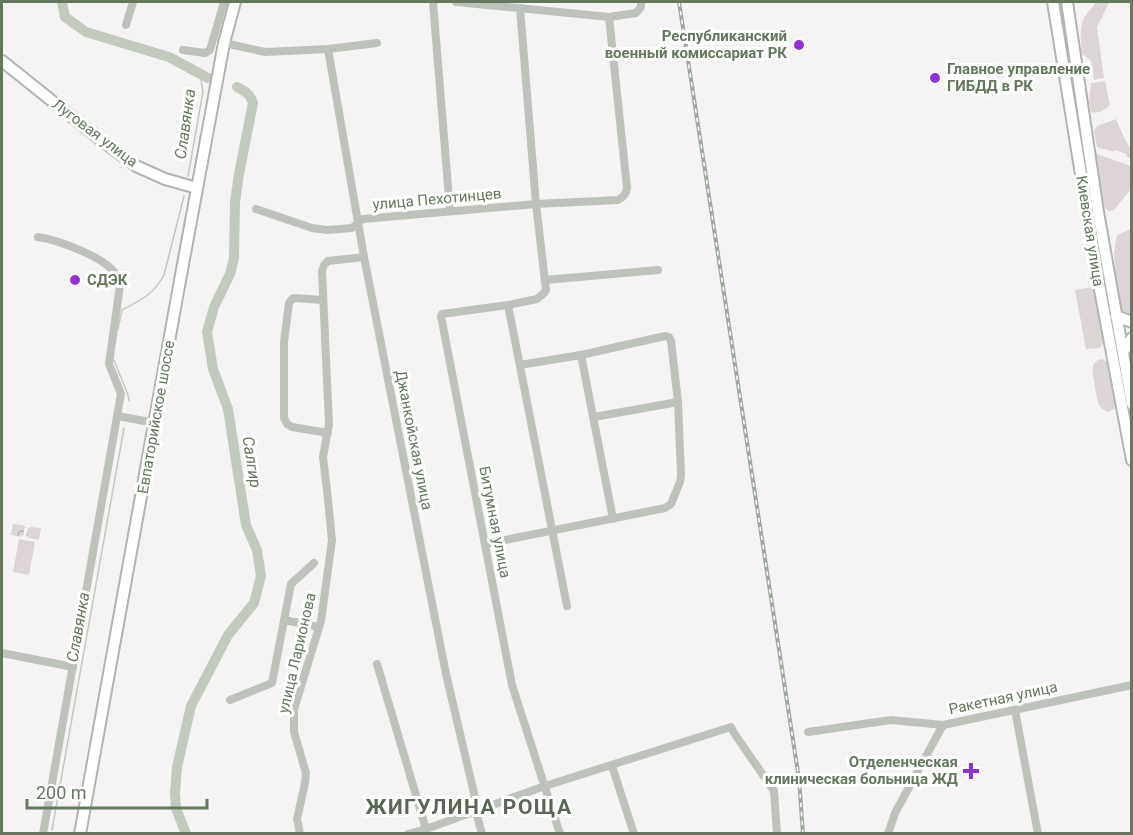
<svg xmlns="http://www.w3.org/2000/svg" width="1133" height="835" viewBox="0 0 1133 835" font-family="Roboto,sans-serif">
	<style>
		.green { fill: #ddd5d5 }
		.forest { fill: url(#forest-crowns) }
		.water { fill: #c1cabc }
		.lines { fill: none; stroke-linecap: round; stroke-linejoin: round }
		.stream { stroke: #c1cabc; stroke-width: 1.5 }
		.river { stroke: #c1cabc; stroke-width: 10 }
		.major-casing { stroke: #afb6ad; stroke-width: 14 }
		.minor { stroke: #bdc3bb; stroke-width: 8 }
		.major { stroke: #fff; stroke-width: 10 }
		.rail-casing { stroke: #9ea89b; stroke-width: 4 }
		.rail { stroke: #fff; stroke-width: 1.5; stroke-dasharray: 4.5; stroke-linecap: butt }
		.poi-dot { fill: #9131d9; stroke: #fff; stroke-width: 2 }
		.labels { text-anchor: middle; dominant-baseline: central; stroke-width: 6; stroke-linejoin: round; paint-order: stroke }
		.poi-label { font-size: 15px; font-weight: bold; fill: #64785e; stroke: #fff; text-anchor: end }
		.street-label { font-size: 15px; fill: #64785e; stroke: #fff }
		.water-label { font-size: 16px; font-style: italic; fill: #68785e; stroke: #fff }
		.district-label { font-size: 21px; font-weight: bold; letter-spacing: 1.5px; fill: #596854; stroke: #fff }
	</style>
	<defs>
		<pattern id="forest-crowns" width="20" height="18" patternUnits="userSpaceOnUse" patternTransform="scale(1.5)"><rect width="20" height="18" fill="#ddd5d5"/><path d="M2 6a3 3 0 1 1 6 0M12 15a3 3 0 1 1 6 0" fill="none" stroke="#b7b2b0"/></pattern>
	</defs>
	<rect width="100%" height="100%" fill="#f6f3f5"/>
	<!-- green -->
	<g class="green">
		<path d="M1097,2L1109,3L1097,27L1104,78L1094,80L1091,61L1082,54C1080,26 1078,22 1097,2Z"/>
		<path d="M1105,81L1110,105C1104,110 1099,114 1091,112L1089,101L1091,83Z"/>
		<polygon points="1116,119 1123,135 1130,148 1131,149 1131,158 1126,156 1127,154 1115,150 1114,152 1097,147 1094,131 1097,126"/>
		<polygon points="1094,153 1131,166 1131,189 1114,210 1109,211 1102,206"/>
		<polygon points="1131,229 1132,317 1119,314 1114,253 1117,235"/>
		<polygon points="1091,287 1095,289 1104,337 1103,344 1100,348 1086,349 1075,290"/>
		<path d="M1102,359L1108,363L1116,401L1114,409L1108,412L1101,408L1098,403C1097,395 1090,370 1094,364C1096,360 1098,360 1102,359Z"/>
		<polygon points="19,539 35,542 29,575 13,572"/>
	</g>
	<!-- forest -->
	<g class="forest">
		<polygon points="13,524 23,525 26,527 24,529 24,535 21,537 11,535"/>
		<polygon points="31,527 41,528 39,540 29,538 26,536 28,528"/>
	</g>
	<!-- water -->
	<polygon class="water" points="175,816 184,819 191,833 182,833"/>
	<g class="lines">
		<!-- stream -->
		<g class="stream">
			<polyline points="188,176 203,92 200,74"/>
			<path d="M118,329L122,310C141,300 153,295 164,275L184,196"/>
			<polyline points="114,360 128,395 129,401"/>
			<polyline points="52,830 124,428"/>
		</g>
		<!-- river -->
		<g class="river">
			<polyline points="62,2 65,17 86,32 169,57 208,78"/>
			<path d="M186,834L176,808L175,793L177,767L191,706L228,635L254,603L261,576L257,550L246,525L228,409L213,369L207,332L214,307L230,274L234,258L235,202L239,174L253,103C250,94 245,91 237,87"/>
		</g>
		<!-- major casing -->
		<g class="major-casing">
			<g id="major">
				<polyline points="1053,2 1098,279 1132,460"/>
				<polyline points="1067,2 1098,212 1132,404"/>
				<polyline points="2,61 101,140 136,166 165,179 197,188"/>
				<polyline points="1116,316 1132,322"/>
				<polyline points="1123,352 1132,338"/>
				<polyline points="80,834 181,275 224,43 235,2"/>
			</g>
		</g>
		<!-- minor -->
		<g class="minor">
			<polyline points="433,2 450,211"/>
			<polyline points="456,2 609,17 636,13 641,7 641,2"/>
			<polyline points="520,8 536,204 546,290 544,293 537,299 508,305 442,314 441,316 512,685 560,834"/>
			<polyline points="126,25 133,2"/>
			<polyline points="224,43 265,52 328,49 377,43"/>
			<polyline points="328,49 364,257 446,674 474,793 476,812 482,834"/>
			<polyline points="183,50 205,53 210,50 224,2"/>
			<path d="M256,209L312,228L327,230L352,228L363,219L536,204L618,200C624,197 626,194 627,188L609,17"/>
			<path d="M38,237C58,240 108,258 117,276C119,280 119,281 120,285L109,364L121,394L43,834"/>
			<polyline points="545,280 658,270"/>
			<polyline points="323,300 293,298 289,303 284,342 284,418 287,424 292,427 328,433"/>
			<polyline points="508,305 567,606"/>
			<polyline points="581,355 613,519"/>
			<polyline points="118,416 155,423"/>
			<polyline points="594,417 678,402"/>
			<polyline points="485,544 665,508 671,504 680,482 681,475 678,402 671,341 669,337 665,336 581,355 520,365"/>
			<polyline points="284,620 319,627"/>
			<polyline points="2,653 73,667"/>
			<polyline points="377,664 426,829"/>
			<polyline points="230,700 272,683 291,584 314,563"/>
			<polyline points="1015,710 1038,834"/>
			<polyline points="808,732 891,720 943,725 1132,685"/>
			<polyline points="612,766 634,834"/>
			<polyline points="300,834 297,819 305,783 306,773 294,732 294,709 321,621 332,540 327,490 323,457 329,424 322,271 324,265 328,261 364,257"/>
			<polyline points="408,834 426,829 545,786 731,727 734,733 774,791 777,834"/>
			<polyline points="888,834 895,813 943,725"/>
		</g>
		<!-- major -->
		<use href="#major" class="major"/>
		<!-- rail casing -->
		<g class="rail-casing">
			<polyline id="rail" points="679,2 799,779 803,834"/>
		</g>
		<!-- rail -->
		<use href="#rail" class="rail"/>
	</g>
	<!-- markers -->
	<g class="poi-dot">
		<circle cx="799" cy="45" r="6"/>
		<circle cx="935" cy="78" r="6"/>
		<circle cx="75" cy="280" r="6"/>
		<path d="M968 762h6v6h6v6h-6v6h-6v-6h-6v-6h6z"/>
	</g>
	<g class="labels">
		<!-- poi labels -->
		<g class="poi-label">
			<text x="787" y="36">Республиканский<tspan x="787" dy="17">военный комиссариат РК</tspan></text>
			<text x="947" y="69" text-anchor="start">Главное управление<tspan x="947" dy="17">ГИБДД в РК</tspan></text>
			<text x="87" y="280" text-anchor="start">СДЭК</text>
			<text x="958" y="762">Отделенческая<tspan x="958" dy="17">клиническая больница ЖД</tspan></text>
		</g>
		<!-- street labels -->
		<g class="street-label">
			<text transform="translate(95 133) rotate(37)">Луговая улица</text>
			<text transform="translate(437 199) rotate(-5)">улица Пехотинцев</text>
			<text transform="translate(1090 231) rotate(81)">Киевская улица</text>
			<text transform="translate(156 417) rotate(-80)">Евпаторийское шоссе</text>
			<text transform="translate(414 440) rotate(79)">Джанкойская улица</text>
			<text transform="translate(495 522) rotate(79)">Битумная улица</text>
			<text transform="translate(297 653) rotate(-77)">улица Ларионова</text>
			<text transform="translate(1003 698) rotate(-12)">Ракетная улица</text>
		</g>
		<!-- water labels -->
		<g class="water-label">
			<text transform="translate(185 124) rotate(-82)">Славянка</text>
			<text transform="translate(252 462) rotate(81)">Салгир</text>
			<text transform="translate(78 627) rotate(-80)">Славянка</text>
		</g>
		<!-- district labels -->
		<g class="district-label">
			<text x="469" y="807">ЖИГУЛИНА РОЩА</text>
		</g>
	</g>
	<!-- border -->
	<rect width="1133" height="835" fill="none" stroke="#64785e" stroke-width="6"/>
	<!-- scale -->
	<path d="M27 799v9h180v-9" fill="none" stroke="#64785e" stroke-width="3"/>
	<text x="36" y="799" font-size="18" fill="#64785e" stroke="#ffffff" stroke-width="4.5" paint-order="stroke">200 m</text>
</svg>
